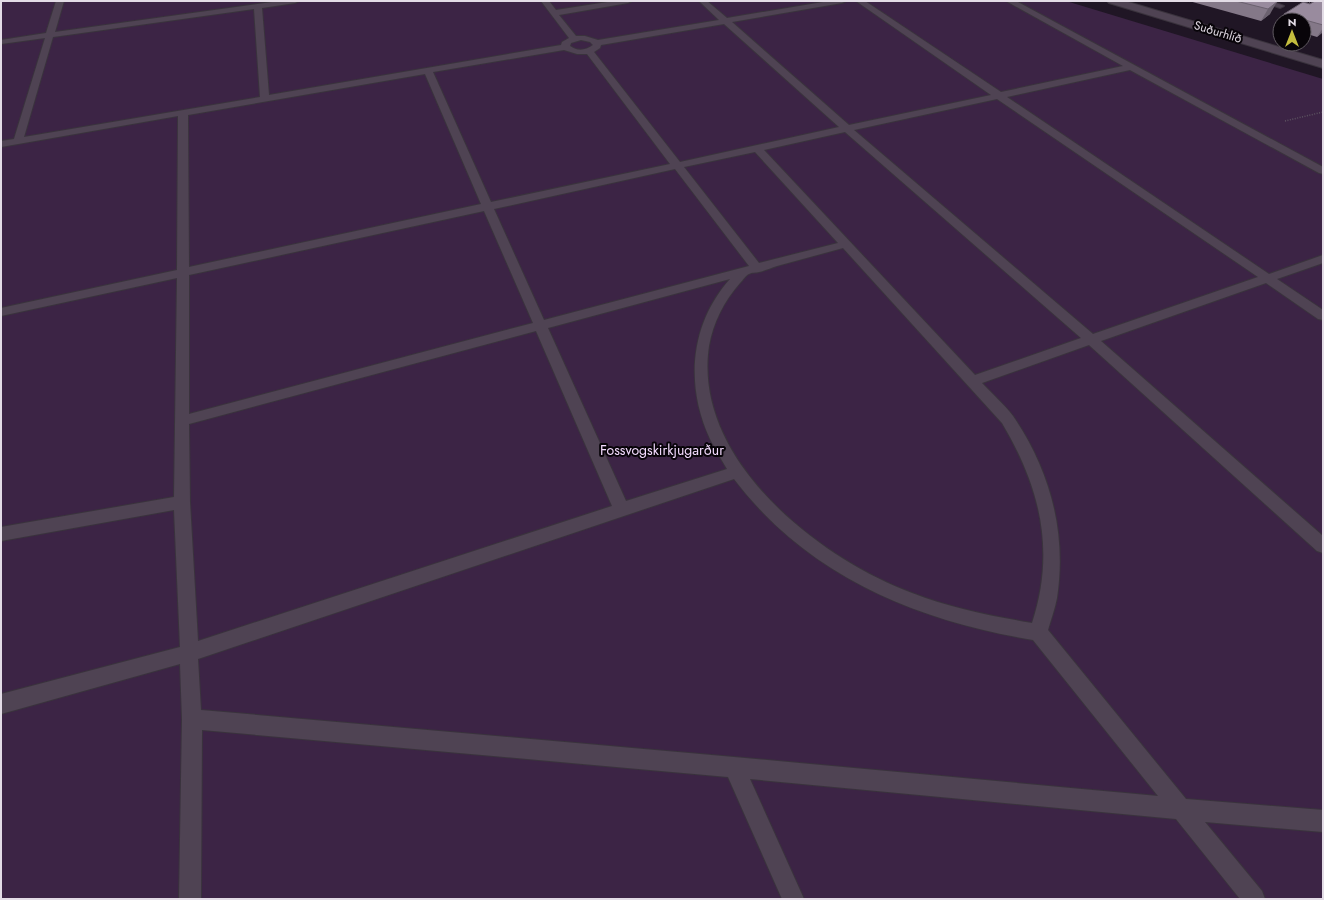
<svg xmlns="http://www.w3.org/2000/svg" width="1324" height="900" viewBox="0 0 1324 900" font-family="Jost,sans-serif">
	<style>
		.green { fill: #3c2445 }
		.lines { fill: none; stroke-linecap: round; stroke-linejoin: round }
		.lane-casing { stroke: #3a333d; stroke-width: 2 }
		.street-casing { stroke: #3a333d; stroke-width: 2 }
		.path { stroke: #5d5461; stroke-width: 1.5; stroke-dasharray: 1 1.5; stroke-linecap: butt }
		.lane { fill: #4f4353; fill-rule: evenodd }
		.street { fill: #4f4353; fill-rule: evenodd }
		.wall { fill: #847888 }
		.shaded-wall { fill: #6b616f }
		.building { fill: #998b9e; stroke: #6b616f }
		.labels { text-anchor: middle; dominant-baseline: central; stroke-width: 4; stroke-linejoin: round; paint-order: stroke }
		.far-street-label { font-size: 12px; fill: #e3dce6; stroke: #080409 }
		.park-label { font-size: 14px; fill: #f3dafe; stroke: #080409 }
	</style>
	<rect width="100%" height="100%" fill="#201625"/>
	<!-- green -->
	<polygon class="green" points="1,1 1066,1 1323,79 1323,899 1,899"/>
	<g class="lines">
		<!-- lane casing -->
		<g class="lane-casing">
			<g id="lane">
				<path d="M56,1H64L55,32L279,1H299L295,3L262,8L269,95L561,45L562,42L569,38L541,1H549L556,10L614,1H632L628,3L559,15L576,36H585L598,40L719,20L699,1H707L727,18L829,1H846L842,3L732,22L849,125L991,95L856,1H865L1001,92L1123,66L1006,1H1016L1323,167V174L1319,173L1130,70L1007,97L1269,274L1323,255V263L1277,279L1323,310V320L1318,319L1266,283L1101,341L1323,536V553L1317,551L1089,345L982,383C992,394 1004,404 1013,416C1050,470 1067,533 1057,598C1055,609 1051,619 1048,630L1186,799L1323,810V832L1205,822L1262,891L1265,899H1240L1176,819L750,779L804,899H782L728,777L202,730L201,899H179L182,719L180,664L1,714V694L180,647L174,510L1,541V527L174,497L177,278L1,316V308L177,270L178,116L1,147V141L14,139L45,38L1,44V40L46,33ZM254,9L260,97L24,137L53,37ZM724,24L839,127L680,162L594,52L600,48L601,45ZM581,40L590,42L593,45C585,51 577,51 570,46L571,43ZM564,50L577,54H587L670,164L491,202L433,72ZM425,74L481,204L189,267L188,115ZM997,99L1258,277L1093,334L854,130ZM845,132L1081,338L975,375L764,150ZM755,152L838,243L759,263L684,167ZM675,169L749,266L544,320L494,209ZM484,211L533,323L189,414V275ZM843,248L1002,423C1040,487 1056,550 1032,623C991,616 950,608 912,593C818,558 692,459 709,346C713,323 724,301 740,283C743,280 746,275 749,274C752,272 756,273 759,272C764,271 771,268 777,266C799,260 821,254 843,248ZM730,279C690,324 685,385 710,439C715,449 721,459 727,469L626,501L548,328ZM536,331L612,506L198,641L190,502L189,424ZM734,479C808,576 915,620 1033,640L1158,796L734,757L201,710L198,659Z"/>
				<polygon points="1259,1 1271,1 1284,6 1280,8"/>
			</g>
		</g>
		<!-- street casing -->
		<g class="street-casing">
			<polygon id="street" points="1107,1 1125,1 1323,60 1323,68 1109,3"/>
		</g>
		<!-- path -->
		<g class="path">
			<polyline points="1304,2 1315,3"/>
			<polyline points="1285,121 1323,112"/>
		</g>
		<!-- lane -->
		<use href="#lane" class="lane"/>
		<!-- street -->
		<use href="#street" class="street"/>
	</g>
	<!-- wall -->
	<g class="wall">
		<polygon points="1189,1 1273,1 1270,14 1261,21"/>
		<polygon points="1323,1 1323,32 1317,37 1304,33 1304,20 1280,20 1284,14 1310,4"/>
		<polygon points="1280,20 1280,26 1277,25"/>
	</g>
	<!-- shaded-wall -->
	<g class="shaded-wall">
		<polygon points="1277,2 1270,14 1261,21 1268,9"/>
		<polygon points="1323,28 1323,32 1317,37"/>
	</g>
	<!-- building -->
	<g class="building">
		<polygon points="1236,1 1273,1 1277,2 1268,9"/>
		<polygon points="1315,1 1323,1 1323,25 1284,14 1303,2 1310,4"/>
	</g>
	<g class="labels">
		<!-- far-street labels -->
		<g class="far-street-label">
			<text transform="translate(1218 32) rotate(17)">Suðurhlíð</text>
		</g>
		<!-- park labels -->
		<g class="park-label">
			<text x="662" y="450">Fossvogskirkjugarður</text>
		</g>
	</g>
	<!-- border -->
	<rect width="1324" height="900" fill="none" stroke="#e3dce6" stroke-width="4"/>
	<!-- north arrow -->
	<g transform="translate(1292 32)"><circle r="19" fill="#080409" stroke="#605a61"/>
	<path d="M0-3L7 15L0 10L-7 15Z" fill="#c4bd3e"/>
	<text y="-6" font-size="11" font-weight="bold" text-anchor="middle" fill="#e3dce6">N</text>
	</g>
</svg>
